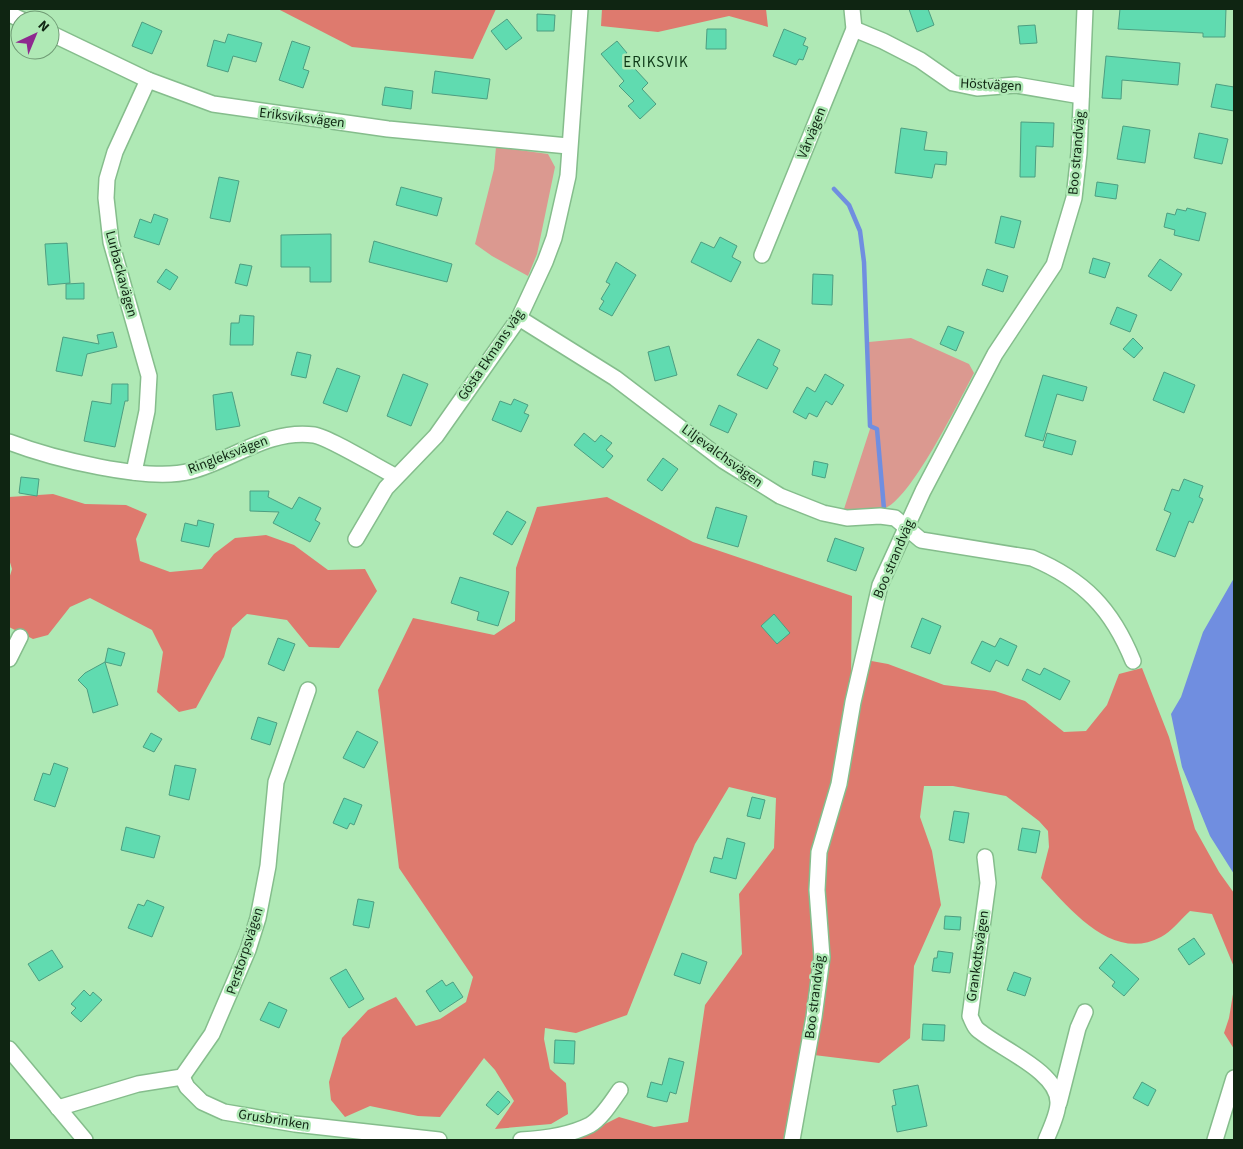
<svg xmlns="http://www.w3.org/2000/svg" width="1243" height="1149" viewBox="0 0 1243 1149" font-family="'Source Sans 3',sans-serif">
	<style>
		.green { fill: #db9990 }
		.forest { fill: #de7a6e }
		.water { fill: #708ee0 }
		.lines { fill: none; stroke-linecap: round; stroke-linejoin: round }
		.stream { stroke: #708ee0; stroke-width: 4.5 }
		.building { fill: #60dbb0; stroke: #4d9e81 }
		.minor-casing { stroke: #85bd8c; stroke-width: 18 }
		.minor { stroke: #fff; stroke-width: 15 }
		.labels { text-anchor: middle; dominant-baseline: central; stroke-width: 5; stroke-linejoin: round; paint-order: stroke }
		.street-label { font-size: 14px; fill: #0f2512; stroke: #afe9b5 }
		.neighbourhood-label { font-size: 15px; letter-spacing: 1px; fill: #0c3716; stroke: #afe9b5 }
	</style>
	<rect width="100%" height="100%" fill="#afe9b5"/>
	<!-- green -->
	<g class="green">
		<polygon points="496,147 548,154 555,167 537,254 528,276 492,256 475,244 494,169"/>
		<path d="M911,338L969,364L974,373C960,399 910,502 883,509C871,511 856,509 844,509L870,429L869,342Z"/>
	</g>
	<!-- forest -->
	<g class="forest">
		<polygon points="278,9 496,9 473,59 352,47"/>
		<polygon points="602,9 766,9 768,27 729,16 658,32 601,26"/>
		<polygon points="53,494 85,504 126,505 147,514 136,539 140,561 170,572 202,569 214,554 235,538 266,535 294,545 328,570 365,569 377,591 339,648 309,647 287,620 247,614 232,628 224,657 196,708 179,712 157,692 163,652 152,630 90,598 70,607 48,635 33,639 9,627 9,579 12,569 9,559 9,497"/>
		<polygon points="607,497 693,542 852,596 851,681 836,784 814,852 816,959 809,1017 785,1140 573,1140 619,1117 654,1127 688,1122 705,1005 742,954 739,894 774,848 776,798 729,787 695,844 627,1015 576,1033 545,1028 544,1039 550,1069 566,1083 568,1114 551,1124 495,1129 514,1101 495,1070 484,1058 440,1117 418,1116 370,1106 345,1117 331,1100 329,1082 342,1038 368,1010 396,997 416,1026 440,1019 466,1002 473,977 399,868 378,690 413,618 494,635 515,621 516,568 537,507"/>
		<path d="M866,660L888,664L944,685L995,691L1025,701L1064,732L1086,731L1107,705L1119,674L1142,668L1169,737L1195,829L1219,872L1234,893V967L1212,914L1190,911C1181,919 1171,932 1161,937C1113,963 1070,909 1041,878L1049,847L1048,831L1039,821L1006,796L953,786H924L920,817L932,851L941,905L914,966L910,1038L879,1063L814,1055L825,999L829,954L822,892L827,854L844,785Z"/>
		<polygon points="1234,988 1234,1049 1224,1033 1229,1018"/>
	</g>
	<!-- water -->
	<polygon class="water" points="1234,578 1234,874 1210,836 1182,767 1171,714 1181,697 1203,632"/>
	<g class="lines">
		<!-- stream -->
		<polyline class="stream" points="834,189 849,205 860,231 864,262 870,426 877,429 884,509"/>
	</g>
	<!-- building -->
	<g class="building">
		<polygon points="909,9 928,9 934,25 917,32"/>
		<polygon points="1120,9 1226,9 1225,37 1203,37 1203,33 1118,29"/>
		<polygon points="537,14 555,15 554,31 537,31"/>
		<polygon points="507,19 522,38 506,50 491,31"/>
		<polygon points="142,22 162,31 152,54 132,46"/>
		<polygon points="1035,25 1037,43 1020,44 1018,26"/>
		<polygon points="707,29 726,29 726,49 706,49"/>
		<polygon points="784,29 806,38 803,45 808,47 803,60 799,59 796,65 773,56"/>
		<polygon points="228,34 262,43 256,62 233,56 228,72 207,66 214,40 225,43"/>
		<polygon points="292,41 310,47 303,69 309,71 303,88 279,80"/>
		<polygon points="617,41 627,53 623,56 648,83 642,89 656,104 640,119 628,106 634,101 619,86 624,81 601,54"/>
		<polygon points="1106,56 1180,63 1178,85 1122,80 1121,99 1102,98"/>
		<polygon points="435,71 490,79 487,99 432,93"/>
		<polygon points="1216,84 1234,87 1234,111 1211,107"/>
		<polygon points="385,87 413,91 411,109 382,105"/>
		<polygon points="1021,122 1054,123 1053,147 1036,146 1035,177 1020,177"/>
		<polygon points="1123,126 1150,130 1145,163 1117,159"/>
		<polygon points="901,128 927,132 924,150 947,152 946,165 935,164 932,178 895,173"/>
		<polygon points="1199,133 1228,139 1222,164 1194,158"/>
		<polygon points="219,177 239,181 230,222 210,218"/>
		<polygon points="1097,182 1118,185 1116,199 1095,196"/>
		<polygon points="401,187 442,198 437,216 396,205"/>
		<polygon points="1187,208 1206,213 1199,241 1174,235 1175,230 1164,227 1167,213 1175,215 1177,209 1186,211"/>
		<polygon points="154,214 168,219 159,245 134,237 140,219 151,223"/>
		<polygon points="1001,216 1021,221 1014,248 995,243"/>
		<polygon points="331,234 331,282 310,282 310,267 281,267 281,235"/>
		<polygon points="720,237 737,246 732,257 741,262 731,282 691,262 701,242 714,248"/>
		<polygon points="374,241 452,264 447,282 369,262"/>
		<polygon points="67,243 70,283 48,285 45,244"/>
		<polygon points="1093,258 1110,263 1105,278 1089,273"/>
		<polygon points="1160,259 1182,274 1171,291 1148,276"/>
		<polygon points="616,262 636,275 612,316 599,309 604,301 601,299 610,284 606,282"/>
		<polygon points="240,264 252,266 247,286 235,283"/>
		<polygon points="166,269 178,277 170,290 157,282"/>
		<polygon points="987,269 1008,276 1003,292 982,285"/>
		<polygon points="813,274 833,275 832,305 812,304"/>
		<polygon points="84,283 84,299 66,299 66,284"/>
		<polygon points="1117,307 1137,315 1130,332 1110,324"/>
		<polygon points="240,315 254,316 253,345 230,345 231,323 239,323"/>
		<polygon points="948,326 964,332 956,351 940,344"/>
		<polygon points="113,332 117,347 87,354 82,376 56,371 63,337 99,344 97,335"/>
		<polygon points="1133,338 1143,348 1134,358 1123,349"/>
		<polygon points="758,339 780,350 773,365 778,368 767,389 737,375"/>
		<polygon points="669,346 677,375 655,381 648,352"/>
		<polygon points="297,352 311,355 306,378 291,375"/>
		<polygon points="337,368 360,376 347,412 323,403"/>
		<polygon points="1164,372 1195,385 1184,413 1153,400"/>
		<polygon points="403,374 428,384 411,426 387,416"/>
		<polygon points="825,374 844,385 832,405 826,401 817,417 809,413 806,419 793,412 807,387 815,392"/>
		<polygon points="1043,375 1087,387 1083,401 1057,394 1043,441 1025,436"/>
		<polygon points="112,384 128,384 128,401 125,401 115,447 84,441 92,401 111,404"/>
		<polygon points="232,392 240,426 216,430 213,395"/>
		<polygon points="514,399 528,405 524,413 529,415 521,432 492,420 500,401 511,405"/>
		<polygon points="719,405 737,414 728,433 710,425"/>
		<polygon points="584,433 595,442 601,435 612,443 606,450 613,456 603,468 574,445"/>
		<polygon points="1047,433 1076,441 1072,455 1043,447"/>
		<polygon points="663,458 678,469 662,491 647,480"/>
		<polygon points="814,461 828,464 825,478 812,475"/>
		<polygon points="21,477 39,479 37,496 19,493"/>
		<polygon points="1184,479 1203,486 1199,497 1203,499 1193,523 1189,521 1175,557 1156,550 1171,513 1164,510 1172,489 1179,491"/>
		<polygon points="250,491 269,491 268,497 292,509 299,497 321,508 315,520 320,523 310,542 273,523 279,512 250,511"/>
		<polygon points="716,507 747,516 738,547 707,538"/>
		<polygon points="507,511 526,522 512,545 493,534"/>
		<polygon points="198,520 214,524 209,547 181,541 185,523 197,526"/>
		<polygon points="835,538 864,548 856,571 827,561"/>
		<polygon points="460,577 509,592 498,626 477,620 479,612 451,603"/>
		<polygon points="774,614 790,633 777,644 761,626"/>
		<polygon points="922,618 941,626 930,654 911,647"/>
		<polygon points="278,638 295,644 284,671 268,664"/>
		<polygon points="1000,638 1017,646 1008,666 996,660 990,672 971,663 982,641 995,647"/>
		<polygon points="108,648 125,653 121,666 105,662 118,705 93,713 87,689 78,680 85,673 105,662"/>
		<polygon points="1044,668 1070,681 1060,700 1022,680 1027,669 1040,675"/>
		<polygon points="258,717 277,723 270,745 251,739"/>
		<polygon points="357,731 378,742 364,768 343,758"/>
		<polygon points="151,733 162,739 154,752 143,747"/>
		<polygon points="54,763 68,768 55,807 34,800 43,773 50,775"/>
		<polygon points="175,765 196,769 189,800 169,795"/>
		<polygon points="752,797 765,800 760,819 747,816"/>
		<polygon points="344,798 362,805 354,825 350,823 347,829 333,823"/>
		<polygon points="954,811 969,813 964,843 949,840"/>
		<polygon points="126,827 160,836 154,858 121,850"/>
		<polygon points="1022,828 1040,831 1036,853 1018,850"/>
		<polygon points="727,838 745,843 736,879 710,872 714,857 722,859"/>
		<polygon points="358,899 374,902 369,928 353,925"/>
		<polygon points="147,900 164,907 152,937 128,928 138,904 144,906"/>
		<polygon points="945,916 961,917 960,930 944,929"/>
		<polygon points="1194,938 1205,954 1189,965 1178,949"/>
		<polygon points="52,950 63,967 39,981 28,964"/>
		<polygon points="938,951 953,953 950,973 932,971 934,958 937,958"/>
		<polygon points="682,953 707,962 700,984 674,975"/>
		<polygon points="1111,954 1139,979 1124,996 1112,986 1115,982 1099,968"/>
		<polygon points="346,969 364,999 349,1008 330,978"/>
		<polygon points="1014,972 1031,978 1025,996 1007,990"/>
		<polygon points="442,980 446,986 453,982 463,997 440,1012 426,991"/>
		<polygon points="84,990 90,996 93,992 102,1000 81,1022 71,1013 76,1008 71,1004"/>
		<polygon points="269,1002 287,1010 279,1028 260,1020"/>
		<polygon points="923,1024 945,1025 944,1041 922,1040"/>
		<polygon points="555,1040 575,1041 574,1064 554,1063"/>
		<polygon points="669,1058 684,1062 676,1094 670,1092 667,1102 647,1097 651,1082 662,1085"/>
		<polygon points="1142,1082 1156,1090 1148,1106 1133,1098"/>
		<polygon points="918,1085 927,1126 897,1132 892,1106 896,1105 893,1090"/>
		<polygon points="498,1091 510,1102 498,1115 486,1105"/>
	</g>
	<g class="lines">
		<!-- minor casing -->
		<g class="minor-casing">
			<g id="minor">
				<polyline points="9,14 22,20"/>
				<polyline points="854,29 883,41 920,60 953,83 977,88 1016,85 1081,96"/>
				<polyline points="50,33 148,80 213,104 388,129 568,146"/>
				<polyline points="762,255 854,29 852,9"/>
				<path d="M519,318L615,378L724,461L780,496L823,513L847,518L880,516L895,518L921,540L1032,558C1084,580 1112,609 1133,661"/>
				<path d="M9,442C51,458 148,483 191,471C233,460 268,429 314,435C328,437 379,468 395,476"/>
				<polyline points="134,472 147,411 149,376 111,242 106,198 107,179 115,152 148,80"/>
				<polyline points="356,539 386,488 436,436 519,318 545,262 554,238 568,176 580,9"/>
				<polyline points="9,659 20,637"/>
				<path d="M985,857L988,883L970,1016C972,1020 974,1026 977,1029C998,1048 1059,1071 1058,1103C1058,1114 1050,1130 1046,1140"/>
				<polyline points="9,1049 85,1140"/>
				<polyline points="182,1077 187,1087 202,1102 224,1112 295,1124 439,1140"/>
				<polyline points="1059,1103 1078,1028 1085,1012"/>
				<polyline points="58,1108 138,1084 182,1077 212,1034 248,950 258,918 268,866 276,782 308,690"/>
				<path d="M521,1140C543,1139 570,1135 590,1125C602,1118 612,1101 620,1090"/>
				<polyline points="792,1140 814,1017 822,957 817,890 819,852 839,784 853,702 880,585 923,491 995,354 1054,265 1074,198 1079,153 1085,9"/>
				<polyline points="1215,1140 1234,1078"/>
			</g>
		</g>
		<!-- minor -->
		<use href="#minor" class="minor"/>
	</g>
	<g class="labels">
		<!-- street labels -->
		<g class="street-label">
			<text transform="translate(991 85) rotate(3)">Höstvägen</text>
			<text transform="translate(302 118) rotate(7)">Eriksviksvägen</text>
			<text transform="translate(812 133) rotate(-68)">Vårvägen</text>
			<text transform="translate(1077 153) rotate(-85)">Boo strandväg</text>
			<text transform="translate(121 274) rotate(75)">Lurbackavägen</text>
			<text transform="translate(491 355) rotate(-56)">Gösta Ekmans väg</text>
			<text transform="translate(228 455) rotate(-21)">Ringleksvägen</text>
			<text transform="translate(722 456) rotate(36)">Liljevalchsvägen</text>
			<text transform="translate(894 559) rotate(-67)">Boo strandväg</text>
			<text transform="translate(245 951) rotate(-72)">Perstorpsvägen</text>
			<text transform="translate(978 956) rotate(-82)">Grankottsvägen</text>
			<text transform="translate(815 997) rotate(-83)">Boo strandväg</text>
			<text transform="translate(274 1120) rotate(9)">Grusbrinken</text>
		</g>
		<!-- neighbourhood labels -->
		<g class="neighbourhood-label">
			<text x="656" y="62">ERIKSVIK</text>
		</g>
	</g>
	<!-- border -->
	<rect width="1243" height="1149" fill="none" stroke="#0f2512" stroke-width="20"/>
	<!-- north arrow -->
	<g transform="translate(35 35) rotate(44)"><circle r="24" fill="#afe9b5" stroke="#6f9b74"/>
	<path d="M0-4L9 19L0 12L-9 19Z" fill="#8e298f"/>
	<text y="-8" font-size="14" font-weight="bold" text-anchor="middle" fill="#0f2512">N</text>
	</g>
</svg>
